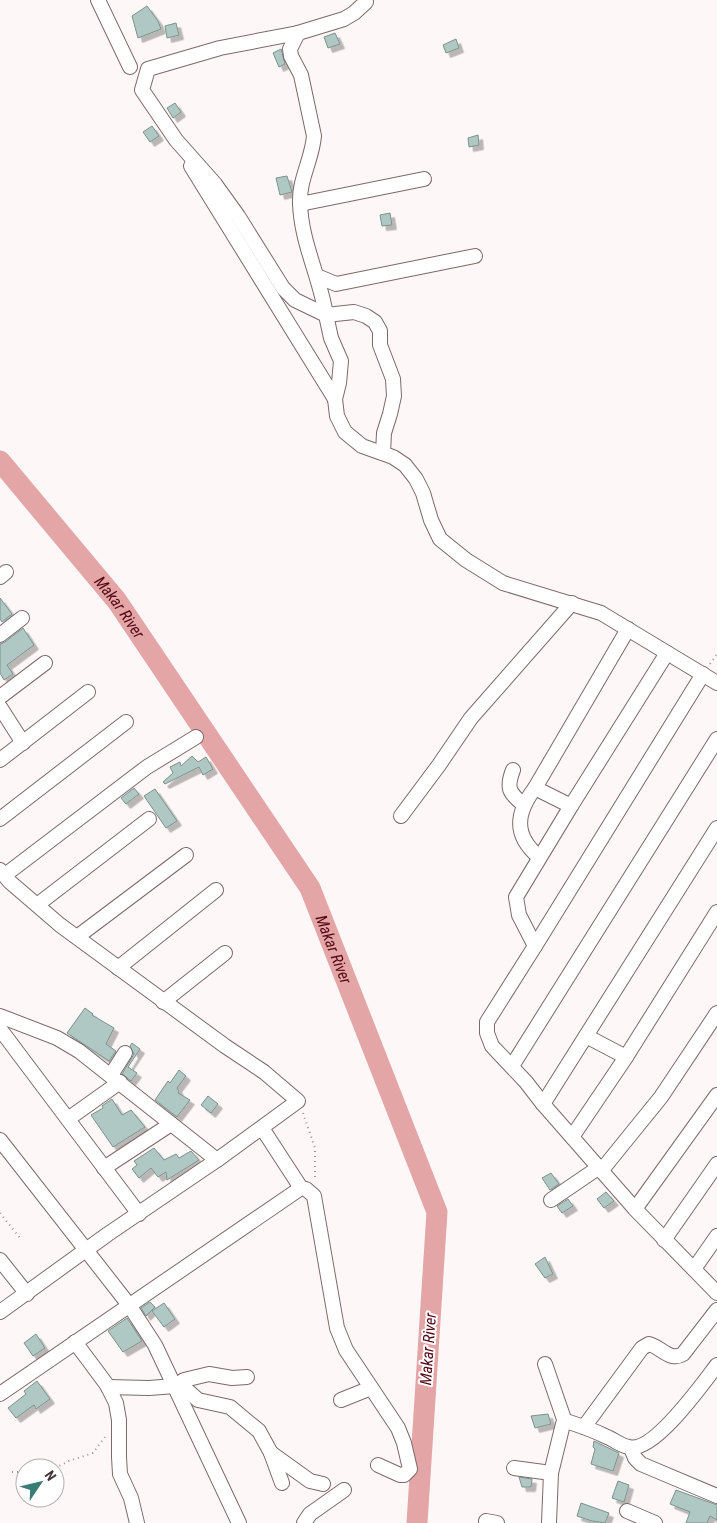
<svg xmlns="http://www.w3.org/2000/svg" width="717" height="1523" viewBox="0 0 717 1523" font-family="'Roboto Condensed',sans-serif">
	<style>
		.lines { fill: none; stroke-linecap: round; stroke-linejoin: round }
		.river { stroke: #e4a5a6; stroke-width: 21 }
		.building { fill: #b0c8c4; stroke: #7a918d; filter: url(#shadow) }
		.minor-casing { stroke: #7e6969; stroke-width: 16 }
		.path { stroke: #9c9594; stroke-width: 2; stroke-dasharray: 1 4; stroke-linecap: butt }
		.minor { stroke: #fff; stroke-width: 14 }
		.labels { text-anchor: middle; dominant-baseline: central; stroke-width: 4; stroke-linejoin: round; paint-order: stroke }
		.water-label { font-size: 16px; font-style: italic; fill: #520715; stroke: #fff }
	</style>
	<defs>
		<filter id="shadow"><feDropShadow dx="4.5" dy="4.5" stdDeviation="0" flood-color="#0004"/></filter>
	</defs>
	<rect width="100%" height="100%" fill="#fdf8f7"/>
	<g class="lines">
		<!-- river -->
		<path class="river" id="s1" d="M0,461L117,601L310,888L437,1212L417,1523"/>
	</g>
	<!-- building -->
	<g class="building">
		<polygon points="147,6 158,21 161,29 138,38 132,16"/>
		<polygon points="176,23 179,35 167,38 165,26"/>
		<polygon points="335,33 340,44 328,48 324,37"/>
		<polygon points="456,39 459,48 446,53 443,45"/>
		<polygon points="281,49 285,64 279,67 273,53"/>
		<polygon points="175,103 181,112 173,118 167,108"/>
		<polygon points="152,126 159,136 150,142 143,132"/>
		<polygon points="478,135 479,145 469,147 468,138"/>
		<polygon points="287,176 292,192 280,195 276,178"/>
		<polygon points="390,213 392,225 382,226 380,215"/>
		<polygon points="0,598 12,614 2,622 0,619"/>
		<polygon points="23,628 34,645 7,665 13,674 4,680 0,673 0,644 5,642"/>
		<polygon points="192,756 198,762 206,757 213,769 203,775 199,767 165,784 163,782 173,773 170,767 180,762 181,766"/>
		<polygon points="134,788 139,794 126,804 121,798"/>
		<polygon points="155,789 177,821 166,828 144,796"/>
		<polygon points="85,1008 93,1014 92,1015 114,1028 106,1044 116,1051 109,1061 67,1033"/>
		<polygon points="132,1043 140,1049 128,1067 137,1073 131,1081 122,1074 134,1054 130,1046"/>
		<polygon points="179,1070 186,1076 177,1088 179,1091 178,1093 190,1100 177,1117 155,1100 168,1081 170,1083"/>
		<polygon points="208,1096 218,1104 211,1113 201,1105"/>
		<polygon points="112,1099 122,1115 131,1110 145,1127 113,1147 91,1115 103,1108 102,1106"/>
		<polygon points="154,1148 164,1160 176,1154 179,1158 191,1151 199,1160 167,1180 166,1172 158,1177 151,1168 139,1178 132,1169 137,1165 134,1161"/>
		<polygon points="551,1173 559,1184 550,1190 542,1178"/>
		<polygon points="606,1192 614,1201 604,1208 597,1199"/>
		<polygon points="568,1199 573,1206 562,1213 557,1206"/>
		<polygon points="545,1257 553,1274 545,1278 535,1264"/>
		<polygon points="150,1302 155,1307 146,1316 141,1308"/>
		<polygon points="164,1303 175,1319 164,1327 152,1311"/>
		<polygon points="127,1318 142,1341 123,1352 108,1331"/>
		<polygon points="36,1334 45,1348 33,1356 24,1343"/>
		<polygon points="37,1381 50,1399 36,1409 34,1405 16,1418 8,1408 26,1394 24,1391"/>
		<polygon points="548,1414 551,1424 535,1428 531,1416"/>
		<polygon points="594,1441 619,1453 613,1471 591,1464 595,1449 593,1447"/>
		<polygon points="519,1477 532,1479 531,1487 522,1487"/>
		<polygon points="618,1481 629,1485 624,1502 612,1498"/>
		<polygon points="676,1490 717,1505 717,1520 710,1516 707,1523 686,1523 690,1512 670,1504"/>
		<polygon points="581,1503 609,1513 605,1523 592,1521 577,1516"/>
	</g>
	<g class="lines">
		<!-- minor casing -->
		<g class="minor-casing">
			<g id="minor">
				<polyline points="98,0 130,67"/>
				<path d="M366,2L354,13L344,19L298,33L290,49L291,56L301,75L314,136C312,160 299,179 300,203C301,242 320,277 326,315L354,312L366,316L375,322L380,331V345L393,379L394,396L390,414L384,433L383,453"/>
				<polyline points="298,33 220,48 148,69 142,90 176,140 215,184 238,216 283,288 295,300 326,315 331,338 341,361 339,383 335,399 337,416 345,432 362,446 393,457 405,465 416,479 423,493 431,520 440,539 466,560 503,583 601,613 717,683"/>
				<polyline points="191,166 335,399"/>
				<polyline points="300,204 424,179"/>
				<polyline points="317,276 336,284 475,256"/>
				<polyline points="0,577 6,572"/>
				<polyline points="628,629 535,788 571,806 516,897 519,915 535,946 487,1022 487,1033 492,1046 526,1082 543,1104 635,1209 717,1293"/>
				<polyline points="0,635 22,618"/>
				<polyline points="0,697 45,663"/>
				<polyline points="0,707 23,743"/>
				<polyline points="0,760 88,692"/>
				<path d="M513,770C506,788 509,793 524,805"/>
				<path d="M535,788C516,813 513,835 539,857"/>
				<polyline points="571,806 667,653"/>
				<polyline points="401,816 439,765 471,718 572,603"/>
				<polyline points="0,819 126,722"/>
				<polyline points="0,870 10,882 60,925 225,1046 264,1072 298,1101 217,1160 108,1234 0,1312"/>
				<polyline points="5,875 147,767 196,737"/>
				<polyline points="37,905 149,819"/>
				<polyline points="77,937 186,855"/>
				<polyline points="535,946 703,674"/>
				<polyline points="118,968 216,890"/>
				<polyline points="163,1002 225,953"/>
				<polyline points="0,1016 57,1038 79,1051 217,1160"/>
				<polyline points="0,1029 139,1214"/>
				<polyline points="586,1036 626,1057"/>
				<polyline points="512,1066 717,739"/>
				<polyline points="111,1075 125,1053"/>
				<polyline points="543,1104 717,828"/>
				<polyline points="68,1119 120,1082"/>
				<polyline points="262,1128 301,1188"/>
				<polyline points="572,1137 626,1057 717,912"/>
				<polyline points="0,1140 129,1305 155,1345 239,1523"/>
				<polyline points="104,1168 171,1124"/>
				<polyline points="601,1171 661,1097 717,1013"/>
				<polyline points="551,1200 598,1168"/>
				<polyline points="635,1209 717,1095"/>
				<polyline points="664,1240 717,1164"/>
				<polyline points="0,1260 27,1294"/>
				<polyline points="694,1269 717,1236"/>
				<polyline points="75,1342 107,1385 116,1403 119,1420 119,1457 120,1474 131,1498 137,1523"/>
				<polyline points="545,1364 565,1422"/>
				<polyline points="179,1383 198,1400 230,1407 259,1431 271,1453 282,1483"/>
				<polyline points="108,1387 149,1388 175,1386 184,1380 209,1374 232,1378 247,1377"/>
				<polyline points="0,1394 301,1188 306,1189 314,1196 337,1328 346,1350 398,1428 404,1443 410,1469 404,1475 400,1475 378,1465"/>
				<polyline points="341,1400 371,1388"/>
				<path d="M584,1427L642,1348L649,1344C661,1347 670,1362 683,1354L717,1310"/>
				<polyline points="631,1448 635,1458 641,1464 717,1496"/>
				<polyline points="271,1453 310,1481 323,1484"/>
				<polyline points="514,1468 551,1473"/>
				<polyline points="627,1511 655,1523"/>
				<polyline points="486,1521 497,1523"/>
				<polyline points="304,1523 310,1514 344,1490"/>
				<path d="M549,1523L551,1473L563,1424L569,1422C581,1426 593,1430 605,1436C613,1439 621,1446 629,1447C654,1453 703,1383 717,1365"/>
			</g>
		</g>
		<!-- path -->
		<g class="path">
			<polyline points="710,664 717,654"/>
			<polyline points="303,1113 315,1148 315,1178"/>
			<polyline points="0,1213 20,1238"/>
			<polyline points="55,1468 69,1461 93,1453 105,1437"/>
			<polyline points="12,1472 25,1472"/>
		</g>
		<!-- minor -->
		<use href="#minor" class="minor"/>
	</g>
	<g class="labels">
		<!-- water labels -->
		<g class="water-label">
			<text stroke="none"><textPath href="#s1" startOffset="189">Makar River</textPath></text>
			<text stroke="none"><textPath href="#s1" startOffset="594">Makar River</textPath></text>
			<text transform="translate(428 1349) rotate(-86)">Makar River</text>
		</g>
	</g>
	<!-- north arrow -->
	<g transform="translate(40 1483) rotate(55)"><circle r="24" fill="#ffffff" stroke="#b3afaf"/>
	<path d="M0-4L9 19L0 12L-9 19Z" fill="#377d75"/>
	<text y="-8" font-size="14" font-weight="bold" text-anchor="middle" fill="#403636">N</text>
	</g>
</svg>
